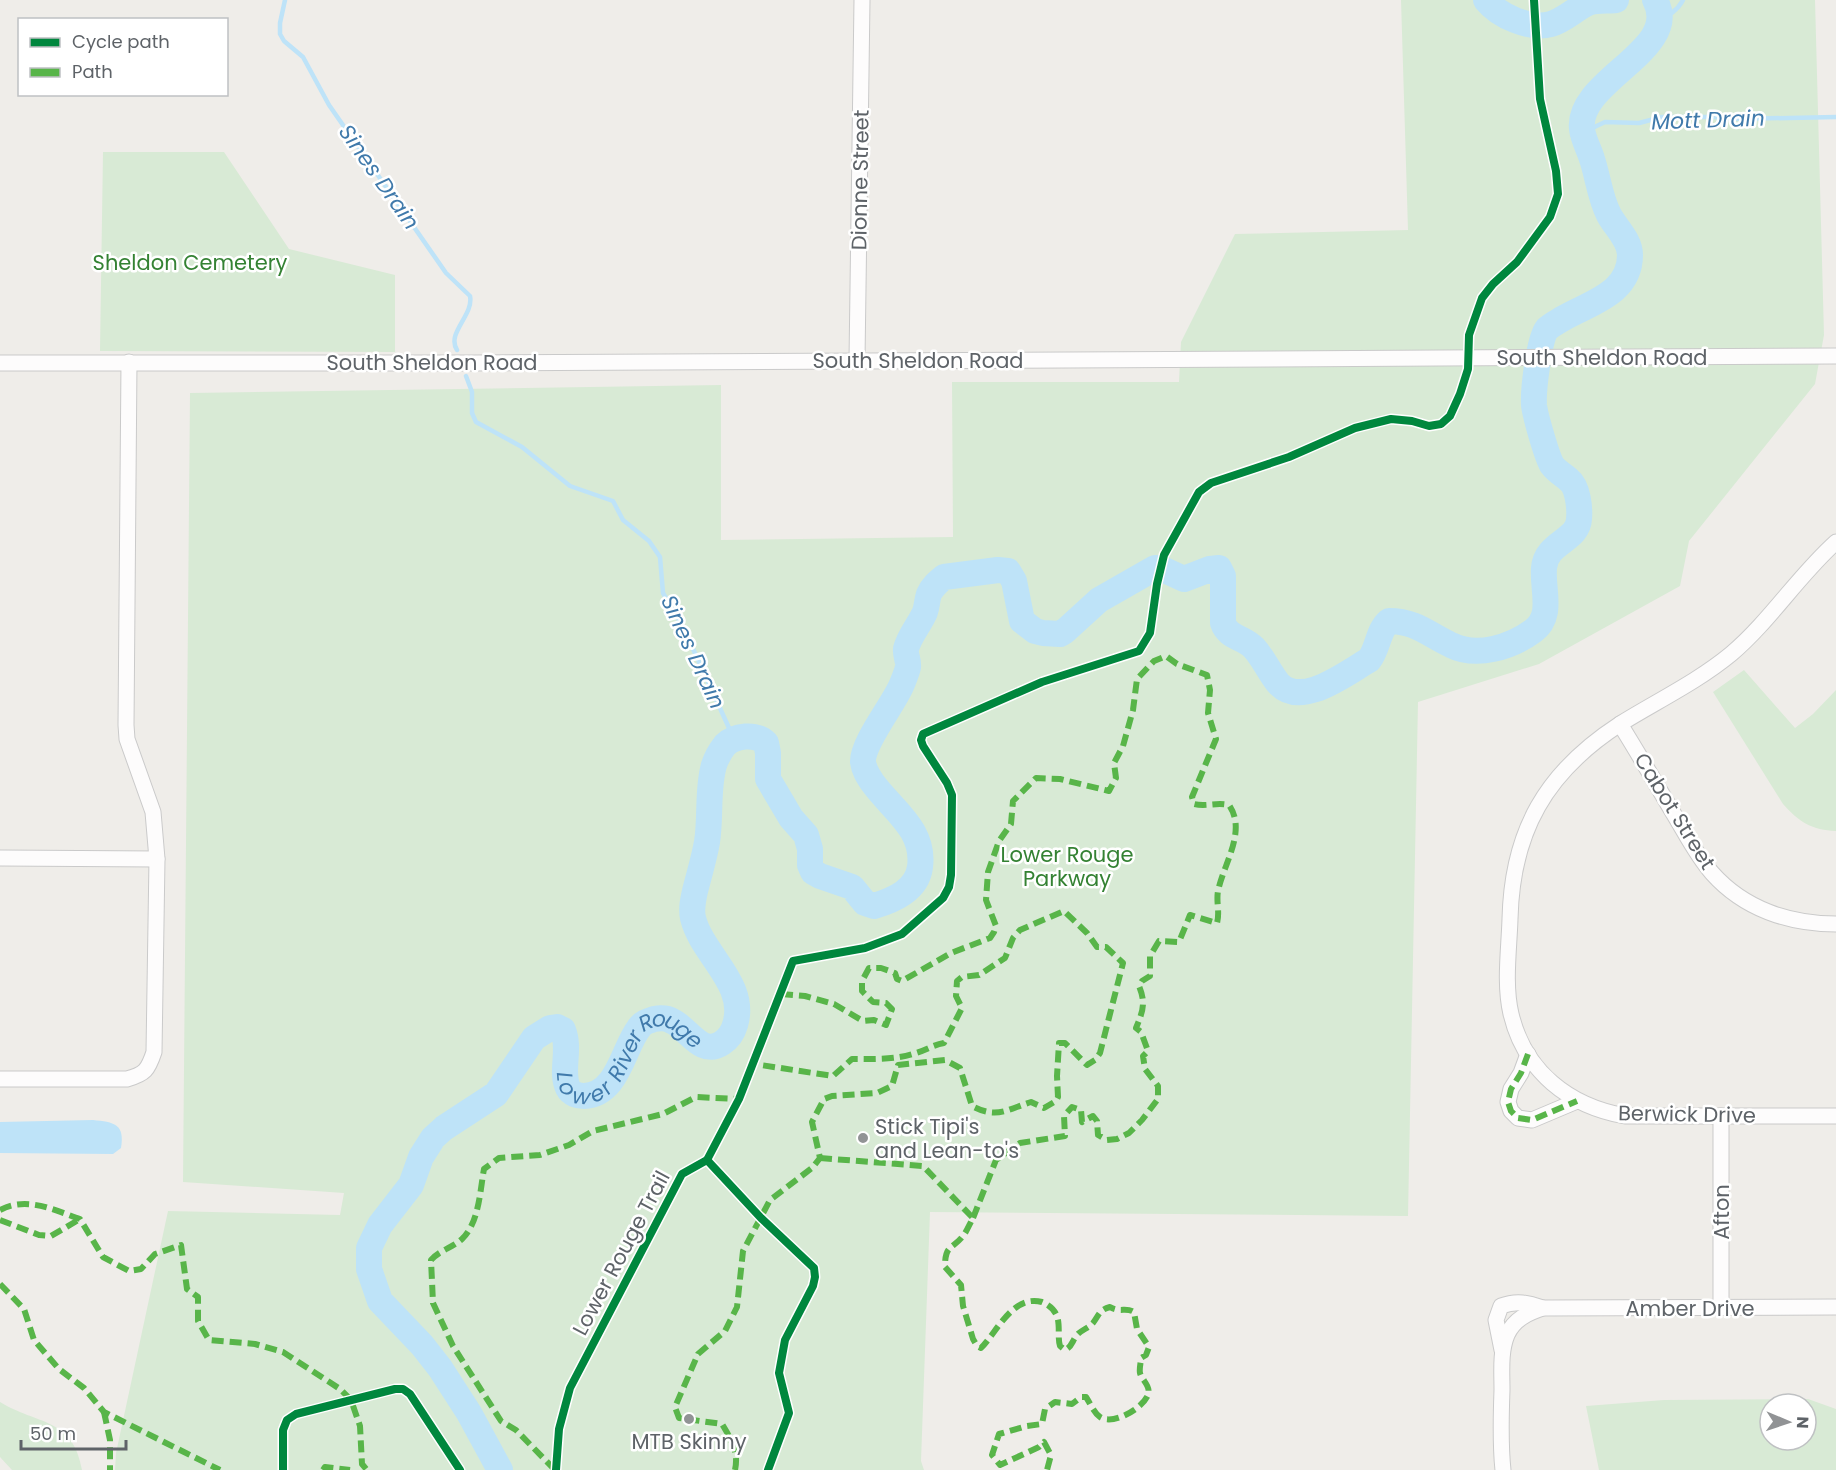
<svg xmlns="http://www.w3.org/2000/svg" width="1836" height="1470" viewBox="0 0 1836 1470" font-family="Poppins,sans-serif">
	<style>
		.green { fill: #d8ead5; fill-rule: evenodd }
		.water { fill: #bee3f8 }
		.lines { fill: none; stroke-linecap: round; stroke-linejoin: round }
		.stream { stroke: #bee3f8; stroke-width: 4.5 }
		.river { stroke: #bee3f8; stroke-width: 26 }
		.minor-casing { stroke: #cacaca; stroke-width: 17 }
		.minor { stroke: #fdfcfc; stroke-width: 15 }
		.quiet { stroke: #58b549; stroke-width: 6; stroke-dasharray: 12 6; stroke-linecap: butt }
		.cycleway-casing { stroke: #fff; stroke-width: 11 }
		.cycleway { stroke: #00873e; stroke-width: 8 }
		.poi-dot { fill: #919395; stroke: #fff; stroke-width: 2 }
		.labels { text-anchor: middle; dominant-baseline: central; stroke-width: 5; stroke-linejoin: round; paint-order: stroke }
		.street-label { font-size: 21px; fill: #5e6368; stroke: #fff }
		.park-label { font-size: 21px; fill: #348233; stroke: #fff }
		.poi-label { font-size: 21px; fill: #5e6368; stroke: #fff; text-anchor: start }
		.water-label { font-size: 22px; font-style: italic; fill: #407aab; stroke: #fff }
	</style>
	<rect width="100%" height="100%" fill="#efede9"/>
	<!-- green -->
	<g class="green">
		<polygon points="1401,0 1815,0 1824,335 1815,384 1689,541 1680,586 1539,664 1418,702 1408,1216 930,1212 921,1461 924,1470 115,1470 116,1453 168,1211 340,1215 344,1193 183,1182 190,393 721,385 721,540 953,537 952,382 1179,382 1181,342 1235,234 1408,230"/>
		<polygon points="103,152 224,152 289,249 395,275 395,352 100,351"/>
		<path d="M1744,670L1795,728L1813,714L1836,690V831C1812,830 1799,822 1783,804L1713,692Z"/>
		<path d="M1808,1399L1836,1409V1470H1599L1586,1406L1664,1400ZM1770,1404H1806V1440H1770Z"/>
		<path d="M0,1402C37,1425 73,1417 82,1470H12L0,1457Z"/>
	</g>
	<!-- water -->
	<path class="water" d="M93,1120C114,1122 125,1124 121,1148L113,1154L0,1153V1122Z"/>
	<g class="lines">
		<!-- stream -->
		<g class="stream">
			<path d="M285,0L280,23V34L284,41L303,57L329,105L446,273L470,296C474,315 446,333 457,350"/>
			<path d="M1658,22C1668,16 1678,10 1683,0"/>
			<polyline points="1582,133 1605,122 1639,123 1662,117 1715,117 1733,119 1836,117"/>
			<polyline points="466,376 472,392 472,413 476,422 522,447 570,486 613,501 623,520 649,541 660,557 663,593 684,629 734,739"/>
		</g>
		<!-- river -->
		<g class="river">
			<path d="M1486,0C1499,16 1530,30 1551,24C1565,20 1575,9 1588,3C1594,0 1608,1 1616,0"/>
			<path id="s1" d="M500,1470L469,1413L440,1368L422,1345L380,1301L369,1269V1248L380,1225L411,1185L421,1157L433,1138L444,1128L496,1094L534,1038L550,1028L557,1027L563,1030C571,1050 560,1071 568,1088C571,1094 578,1096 584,1096C618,1095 623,1048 639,1028C642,1023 648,1021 654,1019C660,1018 667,1018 672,1021C688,1028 701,1057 722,1043C728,1039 733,1032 735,1025C748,984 702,955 693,918C691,909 693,900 695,891C699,875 704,859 707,842C711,817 707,789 714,765C716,759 721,750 725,745C735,735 756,733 766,743L768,753V779L791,818L806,835L810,849V865L813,872L820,876L852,887L865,903L874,906C894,900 917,890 920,867C925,829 892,810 872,782C868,776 864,770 863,762C862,743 894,704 902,684C904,679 907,672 908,667C909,661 905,655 906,649C909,636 920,624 925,612C927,606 927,600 929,594C932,587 938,582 944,577L998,570L1008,571L1014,581L1022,621L1035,631L1043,633L1060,634L1065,631L1099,600L1155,568H1160L1184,579L1210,569L1219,568L1223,576V623C1228,638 1244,637 1254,648C1264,659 1269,672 1278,683C1301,709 1346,673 1369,660C1378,649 1378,630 1389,621C1416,621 1429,635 1451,645C1477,658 1511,647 1533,631C1554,616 1542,590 1544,568C1546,542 1578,541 1579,519C1580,508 1578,487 1569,480C1564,475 1557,472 1552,465C1547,457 1535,415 1534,405C1533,391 1539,339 1547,329C1551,325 1557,322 1562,319C1589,303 1630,294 1630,255C1630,240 1616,228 1609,215C1600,198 1598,177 1592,159C1589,149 1583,139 1582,129C1576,80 1683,50 1655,0"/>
		</g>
		<!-- minor casing -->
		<g class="minor-casing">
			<g id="minor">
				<polyline points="857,360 862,0"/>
				<polyline points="0,363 473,363 1836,356"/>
				<path d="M1836,542C1798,576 1770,621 1731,654C1697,682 1657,701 1620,724C1546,772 1512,831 1510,919C1509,950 1504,984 1511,1014C1525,1072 1569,1106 1625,1116H1836"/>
				<path d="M1620,724C1638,753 1655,782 1672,811C1685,832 1696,855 1712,873C1744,909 1789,924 1836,924"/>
				<polyline points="0,858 157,859"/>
				<polyline points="1528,1054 1521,1073 1511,1089 1508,1102 1511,1111 1518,1118 1532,1120 1577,1101"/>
				<path d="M0,1079H127C145,1074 148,1070 154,1052L157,859L153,812L127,739L126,725L129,362"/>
				<polyline points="1721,1116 1721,1308"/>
				<path d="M1502,1350L1496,1320L1501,1306C1517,1300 1528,1303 1543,1308"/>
				<path d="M1503,1470C1500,1443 1501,1417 1502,1390C1502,1372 1500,1352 1507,1335C1514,1319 1528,1313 1543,1308L1836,1307"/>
			</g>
		</g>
		<!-- minor -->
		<use href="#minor" class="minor"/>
		<!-- quiet -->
		<g class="quiet">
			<path d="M781,994L805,996L834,1004L863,1021L874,1020L886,1025L892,1009L886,1003L873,1002L862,991V981L869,968H881L895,973L897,979L902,981L951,953L990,938L994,932L996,926L986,900L988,872L999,841L1011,824L1013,801L1036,778L1060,779L1109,791L1116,778L1114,763L1123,746L1133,710L1137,679L1154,661L1166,656L1177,664L1207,675L1210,690L1208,713L1216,739L1192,797L1194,804C1206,807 1216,802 1229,805C1247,831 1224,863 1218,891C1216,902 1220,912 1217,923L1190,915L1179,942L1159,941L1150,956V976L1142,981L1139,986C1146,1003 1143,1011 1136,1028L1141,1032L1148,1051L1143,1056L1145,1069L1158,1086V1099L1142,1120L1129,1133L1117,1139L1107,1140L1098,1135L1097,1121L1093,1116L1082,1122L1081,1110L1072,1107L1064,1116L1065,1136L1020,1143L996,1160L973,1218"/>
			<polyline points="1528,1054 1521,1073 1511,1089 1508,1102 1511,1111 1518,1118 1532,1120 1577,1101"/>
			<path d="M820,1158L923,1166L973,1218C970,1223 967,1231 963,1236C952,1250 945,1244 945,1267L961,1285L963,1306L973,1339L977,1346L981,1348C997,1332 1013,1294 1042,1302C1047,1304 1053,1308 1056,1314C1061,1324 1057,1336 1060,1346L1065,1350C1072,1347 1072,1341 1077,1335C1081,1330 1089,1328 1093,1323C1099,1315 1099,1310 1110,1307C1120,1313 1126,1307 1134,1312L1137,1329L1149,1347L1146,1355L1141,1358C1141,1362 1139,1369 1140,1373C1142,1381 1151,1385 1148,1395C1143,1408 1113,1426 1100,1417C1094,1413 1090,1403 1086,1397H1081L1072,1404L1055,1402L1045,1409L1042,1424L1027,1426L999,1434L992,1455L1000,1465L1039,1447L1044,1442L1051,1455L1047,1470"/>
			<path d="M0,1210C27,1196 54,1210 80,1219L103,1257L129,1271L141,1269L155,1254L181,1245L187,1289L198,1297V1321L209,1340L255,1344L283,1352L340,1389L351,1400L360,1426L362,1464L367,1470"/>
			<polyline points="0,1220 39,1235 51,1236 80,1219"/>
			<polyline points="0,1284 24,1309 34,1340 59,1369 84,1388 104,1412 220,1470"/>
			<polyline points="104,1412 110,1440 110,1470"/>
			<polyline points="323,1470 325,1467 350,1470"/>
			<path d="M555,1470L516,1430L501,1421L453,1346L433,1303L431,1260C440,1250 452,1248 462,1239C479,1223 480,1191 484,1169L499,1158L540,1155L569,1145L593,1131L663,1114L696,1097L739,1099"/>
			<path d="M735,1470C739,1452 731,1439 722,1424L679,1418L675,1407L698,1354L725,1331L737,1307L743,1251L770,1200L812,1168L820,1158L812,1122L824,1099L832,1096L877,1093L892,1086L898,1065L945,1060L960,1068L972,1106C997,1119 1006,1110 1031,1102L1044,1108L1056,1101L1058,1097L1057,1076L1059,1043H1065L1087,1065L1095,1060L1100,1053L1123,963L1106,947H1097L1087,933L1064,911L1020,930L1013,938L1005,958L979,975L962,977L957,981L956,996L962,1008L944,1043C933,1045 926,1050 916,1053C896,1060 873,1059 852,1059L833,1076L754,1064"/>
		</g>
		<!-- cycleway casing -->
		<g class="cycleway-casing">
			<g id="cycleway">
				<polyline points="707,1160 761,1218 814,1268 815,1277 813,1286 785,1340 779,1373 789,1413 768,1470"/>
				<polyline points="283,1470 283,1430 287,1420 296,1414 395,1389 403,1389 410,1394 460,1470"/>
				<polyline points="556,1470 559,1429 570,1388 682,1174 707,1160 739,1099 793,961 865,948 902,934 943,898 949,887 951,875 952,795 947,783 923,746 921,740 923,734 1042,682 1139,651 1150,633 1157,584 1164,555 1199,492 1211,483 1289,457 1355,428 1391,419 1412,421 1429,426 1441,424 1450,416 1460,394 1468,369 1469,335 1482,298 1493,284 1517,262 1550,217 1558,194 1556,171 1540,99 1534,0"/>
			</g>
		</g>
		<!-- cycleway -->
		<use href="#cycleway" class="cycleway"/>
	</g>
	<!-- markers -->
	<g class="poi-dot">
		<circle cx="863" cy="1138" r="6"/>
		<circle cx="689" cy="1419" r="6"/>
	</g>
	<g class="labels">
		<!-- street labels -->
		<g class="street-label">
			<text transform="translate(860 180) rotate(-89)">Dionne Street</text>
			<text x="1602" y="357">South Sheldon Road</text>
			<text x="918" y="360">South Sheldon Road</text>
			<text x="432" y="362">South Sheldon Road</text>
			<text transform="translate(1675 811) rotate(58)">Cabot Street</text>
			<text transform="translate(1687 1114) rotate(1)">Berwick Drive</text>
			<text transform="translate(1721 1212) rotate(-90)">Afton</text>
			<text transform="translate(621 1253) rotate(-62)">Lower Rouge Trail</text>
			<text x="1690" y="1308">Amber Drive</text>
		</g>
		<!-- park labels -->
		<g class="park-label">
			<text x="190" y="262">Sheldon Cemetery</text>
			<text x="1067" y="854">Lower Rouge<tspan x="1067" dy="24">Parkway</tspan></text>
		</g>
		<!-- poi labels -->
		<g class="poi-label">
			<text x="875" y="1126">Stick Tipi's<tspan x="875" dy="24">and Lean-to's</tspan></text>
			<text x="689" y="1441" text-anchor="middle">MTB Skinny</text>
		</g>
		<!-- water labels -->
		<g class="water-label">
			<text transform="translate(1708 120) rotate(-2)">Mott Drain</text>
			<text transform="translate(379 177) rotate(55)">Sines Drain</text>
			<text transform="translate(693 652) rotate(65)">Sines Drain</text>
			<text stroke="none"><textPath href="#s1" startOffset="711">Lower River Rouge</textPath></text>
		</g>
	</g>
	<!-- legend -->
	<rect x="18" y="18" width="210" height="78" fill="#ffffff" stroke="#bfc1c3" stroke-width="1.5"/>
	<rect x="30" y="38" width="30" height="9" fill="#00873e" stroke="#bfc1c3" stroke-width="1.5"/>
	<text x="72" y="48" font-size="18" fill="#5e6368">Cycle path</text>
	<rect x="30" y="68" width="30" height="9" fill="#58b549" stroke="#bfc1c3" stroke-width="1.5"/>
	<text x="72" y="78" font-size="18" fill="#5e6368">Path</text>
	<!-- north arrow -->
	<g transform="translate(1788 1422) rotate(92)"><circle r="28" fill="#ffffff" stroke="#bfc1c3" stroke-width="1.5"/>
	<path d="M0-4.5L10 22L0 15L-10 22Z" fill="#919395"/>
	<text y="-9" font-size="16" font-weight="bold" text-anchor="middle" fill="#5e6368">N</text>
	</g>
	<!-- scale -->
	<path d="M21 1440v9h105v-9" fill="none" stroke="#5e6368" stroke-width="3"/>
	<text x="30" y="1440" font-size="18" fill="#5e6368" stroke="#ffffff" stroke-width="4.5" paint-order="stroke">50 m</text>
</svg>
